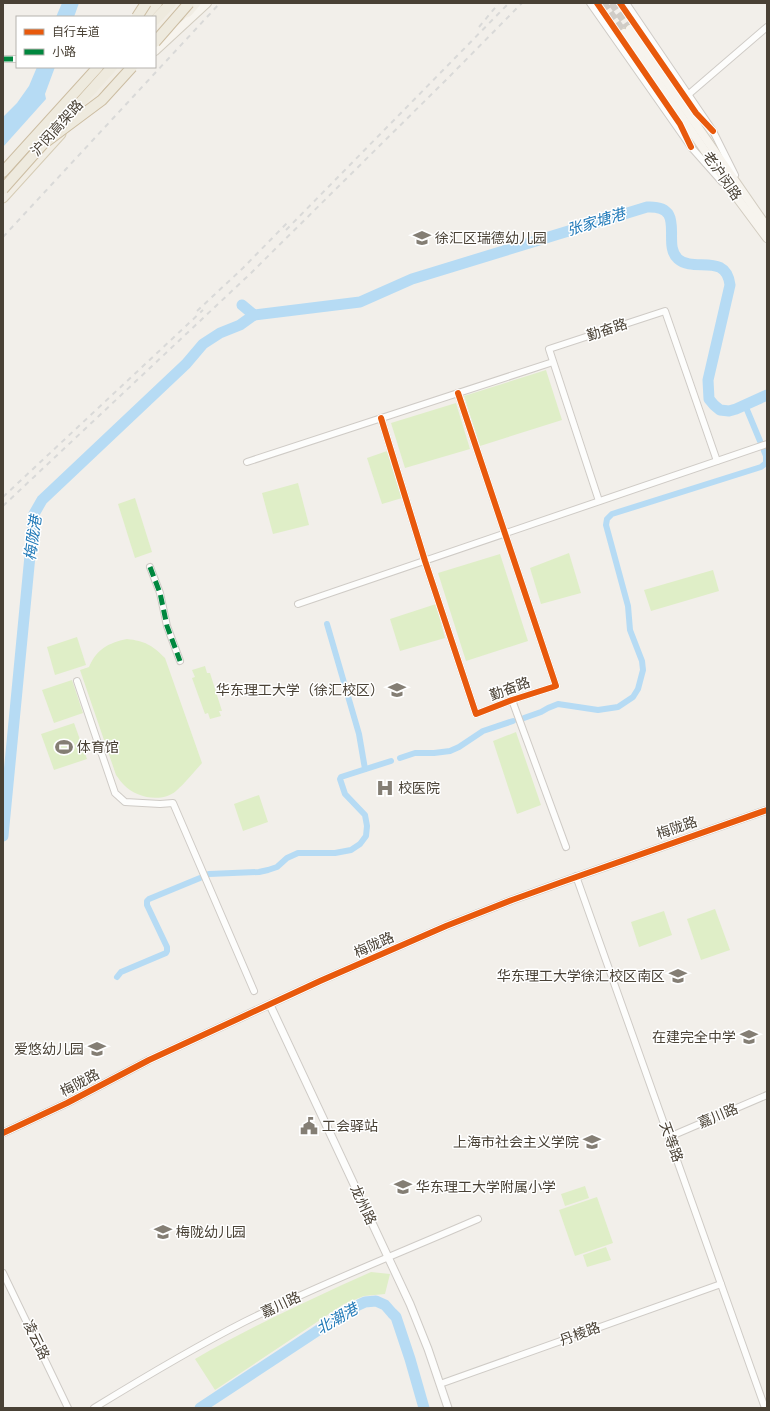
<svg xmlns="http://www.w3.org/2000/svg" width="770" height="1411" viewBox="0 0 770 1411" font-family="Karla,'Noto Sans SC',sans-serif">
	<style>
		.green { fill: #dfeec7 }
		.water { fill: #b6dbf4 }
		.lines { fill: none; stroke-linecap: round; stroke-linejoin: round }
		.canal { stroke: #b6dbf4; stroke-width: 6 }
		.river { stroke: #b6dbf4; stroke-width: 11 }
		.secondary-tunnel { stroke: #d0ccc6; stroke-width: 8; stroke-dasharray: 8 4; stroke-linecap: butt }
		.minor-casing { stroke: #cfcbc6; stroke-width: 8 }
		.tertiary-casing { stroke: #cfcbc6; stroke-width: 9 }
		.secondary-casing { stroke: #d2ccc0; stroke-width: 10 }
		.primary-casing { stroke: #d6ccb5; stroke-width: 11 }
		.trunk-casing { stroke: #ccbda2; stroke-width: 12 }
		.minor { stroke: #fdfdfc; stroke-width: 6 }
		.tertiary { stroke: #fdfdfc; stroke-width: 7 }
		.secondary { stroke: #f7f4ee; stroke-width: 8 }
		.primary { stroke: #f1ede4; stroke-width: 9 }
		.trunk { stroke: #eeeade; stroke-width: 10 }
		.rail { stroke: #d9d9d8; stroke-width: 2; stroke-dasharray: 5 5; stroke-linecap: butt }
		.trunk-bridge-casing { stroke: #ccbda2; stroke-width: 12; stroke-linecap: butt }
		.trunk-bridge { stroke: #eeeade; stroke-width: 10 }
		.quiet { stroke: #00873e; stroke-width: 5; stroke-dasharray: 10 5; stroke-linecap: butt }
		.cycleway-casing { stroke: #fff; stroke-width: 8 }
		.cycleway { stroke: #e8590c; stroke-width: 6 }
		.labels { text-anchor: middle; dominant-baseline: central; stroke-width: 3; stroke-linejoin: round; paint-order: stroke }
		.street-label { font-size: 14px; fill: #494135; stroke: #fff }
		.poi-label { font-size: 14px; fill: #494135; stroke: #fff; text-anchor: start }
		.water-label { font-size: 15px; font-style: italic; fill: #2079b8; stroke: #fff }
	</style>
	<rect width="100%" height="100%" fill="#f2efea"/>
	<!-- green -->
	<g class="green">
		<polygon points="546,370 562,420 480,446 464,396"/>
		<polygon points="456,403 470,449 405,468 391,423"/>
		<polygon points="387,451 402,498 382,504 367,458"/>
		<polygon points="298,483 309,525 273,534 262,493"/>
		<polygon points="135,498 152,552 135,558 118,504"/>
		<polygon points="569,553 581,593 541,604 530,568"/>
		<polygon points="500,554 528,641 466,661 438,573"/>
		<polygon points="713,570 719,591 651,611 644,590"/>
		<polygon points="436,604 445,638 400,651 390,619"/>
		<polygon points="77,637 86,665 55,675 47,647"/>
		<path d="M127,639C145,641 152,645 165,658L202,763C193,773 185,783 176,791C162,803 136,798 124,785C121,782 119,779 116,775L80,670L89,667C97,649 108,643 127,639Z"/>
		<polygon points="205,666 207,673 210,673 222,711 219,711 221,716 210,719 208,713 205,714 192,678 195,677 192,670"/>
		<polygon points="72,680 83,713 54,723 42,690"/>
		<polygon points="74,723 87,759 54,770 41,734"/>
		<polygon points="516,732 541,805 517,814 493,741"/>
		<polygon points="259,795 268,822 243,831 234,804"/>
		<polygon points="715,909 730,950 701,960 687,919"/>
		<polygon points="664,911 672,935 639,947 631,922"/>
		<polygon points="585,1186 589,1198 565,1206 561,1194"/>
		<polygon points="597,1197 613,1243 575,1256 559,1210"/>
		<polygon points="606,1247 611,1260 587,1267 583,1255"/>
		<path d="M371,1272L390,1274L385,1294L364,1296L344,1304L215,1390L195,1359C252,1326 311,1299 371,1272Z"/>
	</g>
	<!-- water -->
	<g class="water">
		<polygon points="62,3 79,3 74,17 56,17"/>
		<polygon points="37,67 55,67 45,94 46,99 3,147 3,117 17,103 29,86"/>
	</g>
	<g class="lines">
		<!-- canal -->
		<g class="canal">
			<polyline points="745,405 760,441"/>
			<polyline points="327,624 359,734 365,769"/>
			<polyline points="524,718 541,712 548,708 558,704 598,710 618,707 633,697 638,689 643,670 642,661 630,630 628,606 606,525 607,519 612,514 761,467 766,463 766,456 764,451"/>
			<polyline points="400,758 415,753 434,753 450,751 459,747 483,731 513,721"/>
			<polyline points="209,874 259,872 268,870 277,867 287,858 298,853 335,853 351,850 360,844 366,836 367,826 365,815 345,794 340,779 341,777 391,761"/>
			<polyline points="117,977 121,972 166,953 167,951 167,947 147,905 147,901 149,899 200,878"/>
		</g>
		<!-- river -->
		<g class="river">
			<path d="M242,305L254,315L360,302L412,279L647,207C688,205 661,244 678,259C694,273 726,252 730,285L708,380L709,399L714,405L720,410L729,411L736,409L767,395"/>
			<polyline points="3,836 34,514 42,500 186,364 203,344 220,333 240,325 254,315"/>
			<polyline points="200,1408 352,1308 365,1302 376,1301 385,1305 392,1313 396,1317 410,1359 424,1408"/>
		</g>
		<!-- secondary-tunnel -->
		<g class="secondary-tunnel">
			<polyline points="603,3 624,33"/>
			<polyline points="612,3 630,29"/>
		</g>
		<!-- minor casing -->
		<g class="minor-casing">
			<g id="minor">
				<polyline points="590,3 691,147 722,182"/>
				<polyline points="626,3 713,131 735,175"/>
				<polyline points="3,59 17,59"/>
				<polyline points="689,94 767,27"/>
				<polyline points="381,418 425,561 476,714 512,700 556,686 458,393"/>
				<polyline points="247,462 553,362"/>
				<polyline points="599,501 549,349 665,311 717,461"/>
				<polyline points="150,567 160,593 167,626 180,661"/>
				<polyline points="298,604 767,444"/>
				<polyline points="77,681 115,793 125,802 160,804 173,803 254,991"/>
				<polyline points="512,700 566,847"/>
				<polyline points="576,876 765,1408"/>
				<polyline points="669,1137 767,1095"/>
				<polyline points="3,1273 68,1408"/>
				<polyline points="440,1384 721,1284"/>
				<path d="M94,1408C143,1378 193,1348 244,1322C320,1284 400,1253 478,1219"/>
			</g>
		</g>
		<!-- tertiary casing -->
		<g class="tertiary-casing">
			<g id="tertiary">
				<polyline points="270,1005 410,1304 428,1349 448,1408"/>
				<polyline points="3,1133 67,1103 149,1060 320,981 446,926 512,900 562,882 767,810"/>
			</g>
		</g>
		<!-- secondary casing -->
		<g class="secondary-casing">
			<g id="secondary">
				<polyline points="630,29 767,227"/>
				<polyline points="624,33 738,199 767,238"/>
				<polyline points="155,51 207,3"/>
			</g>
		</g>
		<!-- primary casing -->
		<g class="primary-casing">
			<g id="primary">
				<polyline points="161,23 188,12 196,3"/>
				<polyline points="155,29 179,3"/>
				<polyline points="94,93 119,67"/>
				<polyline points="78,116 98,90"/>
				<polyline points="3,198 61,134"/>
			</g>
		</g>
		<!-- trunk casing -->
		<g class="trunk-casing">
			<g id="trunk">
				<polyline points="144,17 157,3"/>
				<polyline points="155,20 171,3"/>
				<polyline points="51,135 112,67"/>
				<polyline points="3,172 98,67"/>
			</g>
		</g>
		<!-- minor -->
		<use href="#minor" class="minor"/>
		<!-- tertiary -->
		<use href="#tertiary" class="tertiary"/>
		<!-- secondary -->
		<use href="#secondary" class="secondary"/>
		<!-- primary -->
		<use href="#primary" class="primary"/>
		<!-- trunk -->
		<use href="#trunk" class="trunk"/>
		<!-- rail -->
		<g class="rail">
			<polyline points="479,27 499,3"/>
			<polyline points="286,230 509,3"/>
			<polyline points="3,237 220,3"/>
			<polyline points="197,311 243,268 287,223"/>
			<polyline points="3,497 203,310"/>
			<polyline points="3,506 250,274 446,80 522,3"/>
		</g>
		<!-- trunk-bridge casing -->
		<g class="trunk-bridge-casing">
			<g id="trunk-bridge">
				<polyline points="137,17 146,3"/>
				<polyline points="155,42 189,3"/>
				<polyline points="3,189 43,144 102,100 132,67"/>
			</g>
		</g>
		<!-- trunk-bridge -->
		<use href="#trunk-bridge" class="trunk-bridge"/>
		<!-- quiet -->
		<g class="quiet">
			<polyline points="3,59 17,59"/>
			<polyline points="150,567 160,593 167,626 180,661"/>
		</g>
		<!-- cycleway casing -->
		<g class="cycleway-casing">
			<g id="cycleway">
				<polyline points="597,3 680,124 691,147"/>
				<polyline points="620,3 696,113 713,131"/>
				<polyline points="381,418 425,561 476,714 512,700 556,686 458,393"/>
				<polyline points="3,1133 67,1103 149,1060 320,981 446,926 512,900 562,882 767,810"/>
			</g>
		</g>
		<!-- cycleway -->
		<use href="#cycleway" class="cycleway"/>
	</g>
	<!-- icons -->
	<defs>
		<g id="school-bare" transform="scale(1.38)"><path d="M0-5L7-2L0 1L-7-2ZM-4 1L0 2.5L4 1V4Q0 6-4 4Z" fill="#847e74" stroke="#fff" stroke-width="2.5" paint-order="stroke"/></g>
		<g id="university-bare" transform="scale(1.38)"><path d="M0-5L7-2L0 1L-7-2ZM-4 1L0 2.5L4 1V4Q0 6-4 4Z" fill="#847e74" stroke="#fff" stroke-width="2.5" paint-order="stroke"/></g>
		<g id="stadium-bare" transform="scale(1.38)"><path d="M0-5a6.5 5 0 1 0 0 10a6.5 5 0 1 0 0-10ZM-3.5-1.8h7v3.6h-7Z" fill="#847e74" stroke="#fff" stroke-width="2.5" paint-order="stroke"/></g>
		<g id="hospital-bare" transform="scale(1.38)"><path d="M-5-5h3v3.5h4V-5h3V5h-3V1.5h-4V5h-3Z" fill="#847e74" stroke="#fff" stroke-width="2.5" paint-order="stroke"/></g>
		<g id="civic-bare" transform="scale(1.38)"><path d="M-.6-6.5H3V-4.5H.6V-3L4-1V1h2V6H-6V1h2V-1L-.6-3ZM-1.2 2.5V6h2.4V2.5Z" fill="#847e74" stroke="#fff" stroke-width="2.5" paint-order="stroke"/></g>
	</defs>
	<g fill-rule="evenodd">
		<use href="#school-bare" x="422" y="238"/>
		<use href="#university-bare" x="397" y="690"/>
		<use href="#stadium-bare" x="64" y="747"/>
		<use href="#hospital-bare" x="385" y="788"/>
		<use href="#university-bare" x="678" y="976"/>
		<use href="#school-bare" x="749" y="1037"/>
		<use href="#school-bare" x="97" y="1049"/>
		<use href="#civic-bare" x="309" y="1126"/>
		<use href="#school-bare" x="592" y="1142"/>
		<use href="#school-bare" x="403" y="1187"/>
		<use href="#school-bare" x="163" y="1232"/>
	</g>
	<g class="labels">
		<!-- street labels -->
		<g class="street-label">
			<text transform="translate(57 128) rotate(-48)">沪闵高架路</text>
			<text transform="translate(722 176) rotate(55)">老沪闵路</text>
			<text transform="translate(607 330) rotate(-18)">勤奋路</text>
			<text transform="translate(510 689) rotate(-20)">勤奋路</text>
			<text transform="translate(677 828) rotate(-19)">梅陇路</text>
			<text transform="translate(374 945) rotate(-24)">梅陇路</text>
			<text transform="translate(80 1083) rotate(-28)">梅陇路</text>
			<text transform="translate(718 1116) rotate(-23)">嘉川路</text>
			<text transform="translate(671 1142) rotate(70)">天等路</text>
			<text transform="translate(363 1205) rotate(65)">龙州路</text>
			<text transform="translate(281 1305) rotate(-25)">嘉川路</text>
			<text transform="translate(580 1334) rotate(-20)">丹棱路</text>
			<text transform="translate(36 1340) rotate(64)">凌云路</text>
		</g>
		<!-- poi labels -->
		<g class="poi-label">
			<text x="435" y="238">徐汇区瑞德幼儿园</text>
			<text x="384" y="690" text-anchor="end">华东理工大学（徐汇校区）</text>
			<text x="77" y="747">体育馆</text>
			<text x="398" y="788">校医院</text>
			<text x="665" y="976" text-anchor="end">华东理工大学徐汇校区南区</text>
			<text x="736" y="1037" text-anchor="end">在建完全中学</text>
			<text x="84" y="1049" text-anchor="end">爱悠幼儿园</text>
			<text x="322" y="1126">工会驿站</text>
			<text x="579" y="1142" text-anchor="end">上海市社会主义学院</text>
			<text x="416" y="1187">华东理工大学附属小学</text>
			<text x="176" y="1232">梅陇幼儿园</text>
		</g>
		<!-- water labels -->
		<g class="water-label">
			<text transform="translate(596 222) rotate(-17)">张家塘港</text>
			<text transform="translate(33 538) rotate(-82)">梅陇港</text>
			<text transform="translate(337 1319) rotate(-30)">北潮港</text>
		</g>
	</g>
	<!-- border -->
	<rect width="770" height="1411" fill="none" stroke="#494135" stroke-width="8"/>
	<!-- legend -->
	<rect x="16" y="16" width="140" height="52" fill="#ffffff" stroke="#b6b3ae"/>
	<rect x="24" y="29" width="20" height="6" fill="#e8590c" stroke="#b6b3ae"/>
	<text x="52" y="36" font-size="12" fill="#494135">自行车道</text>
	<rect x="24" y="49" width="20" height="6" fill="#00873e" stroke="#b6b3ae"/>
	<text x="52" y="56" font-size="12" fill="#494135">小路</text>
</svg>
